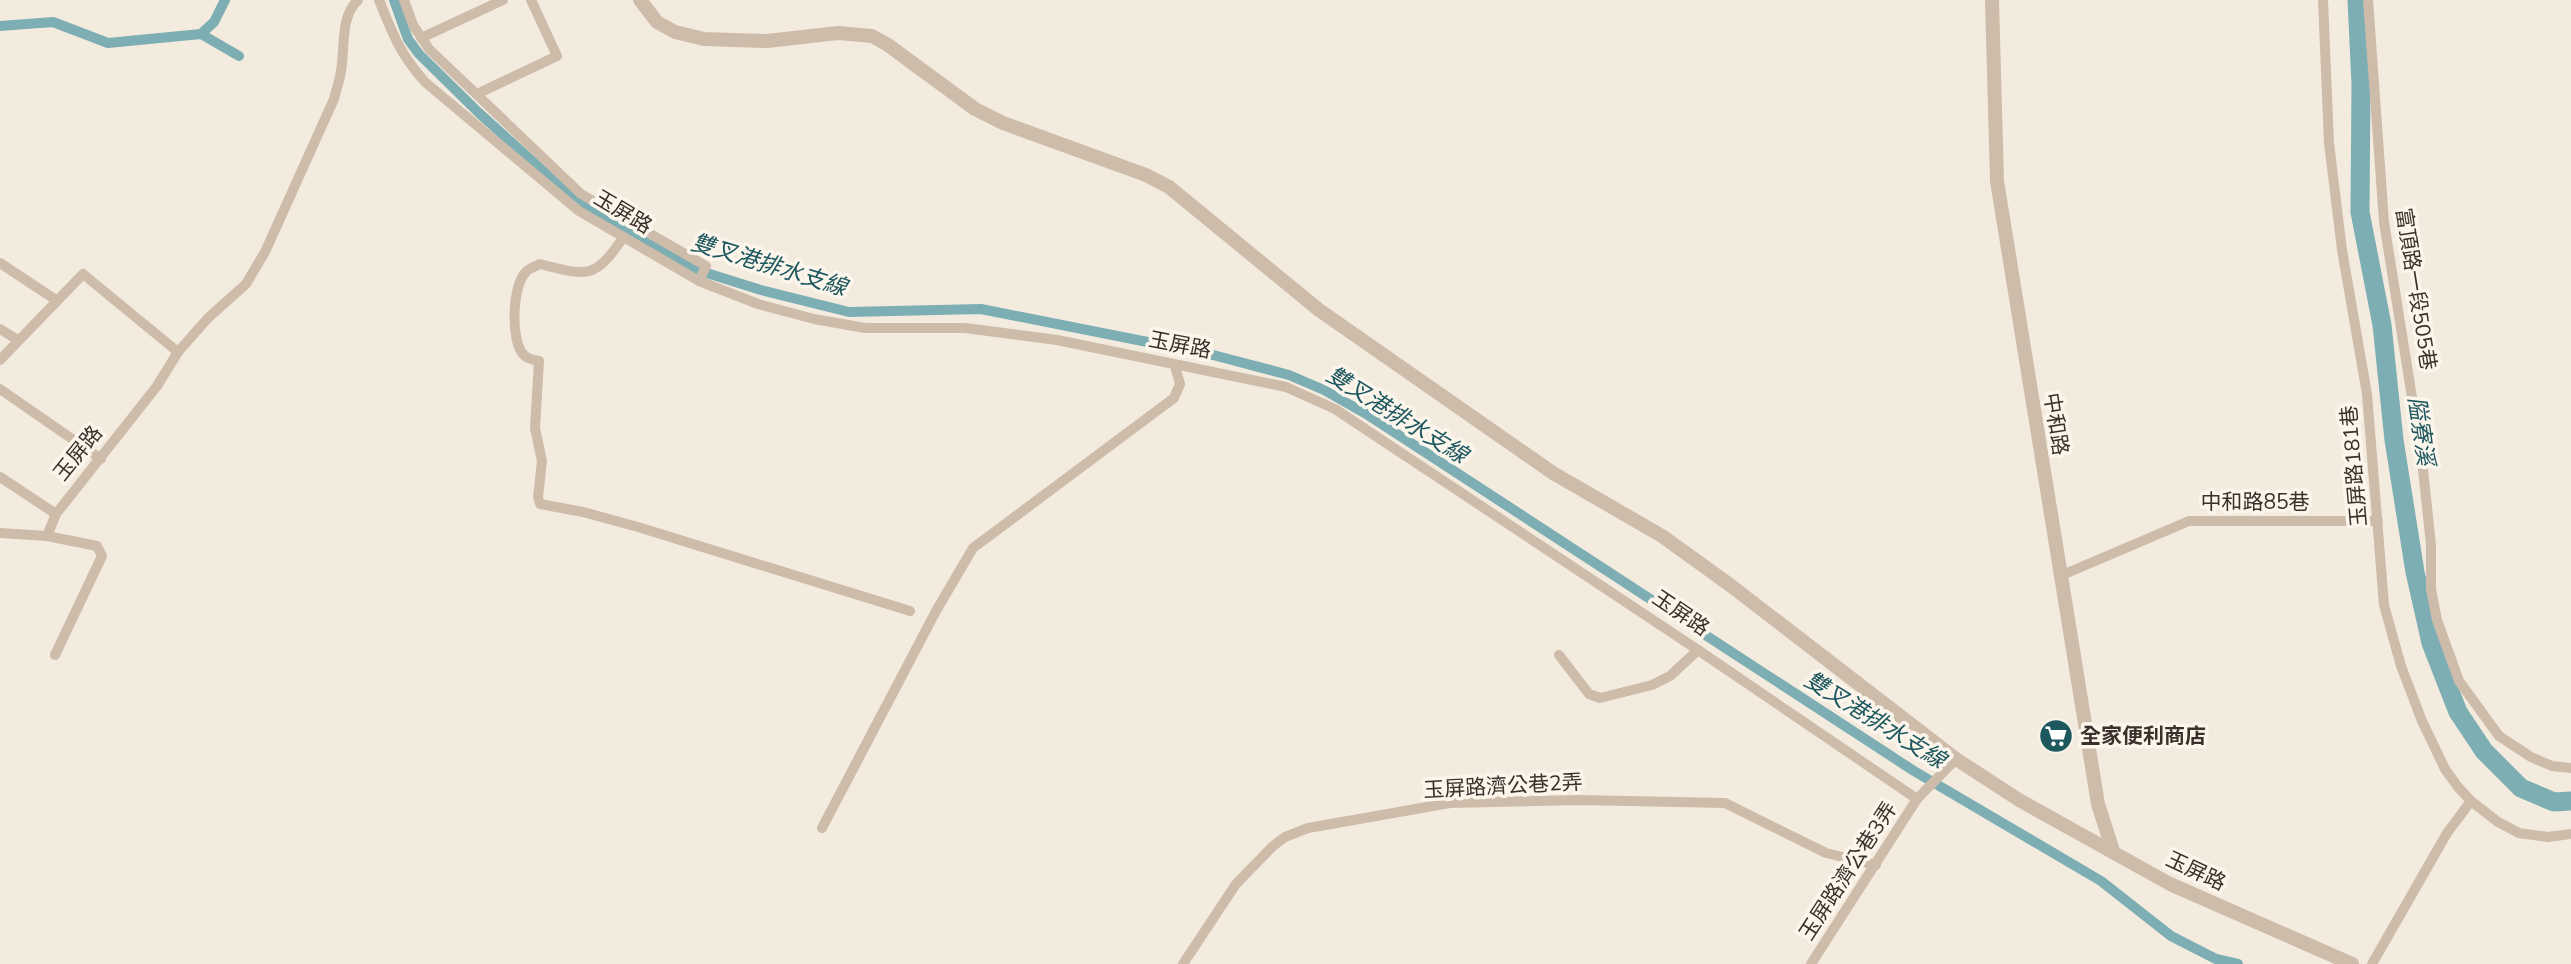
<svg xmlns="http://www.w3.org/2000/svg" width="2571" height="964" viewBox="0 0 2571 964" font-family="'Nunito Sans','Noto Sans TC',sans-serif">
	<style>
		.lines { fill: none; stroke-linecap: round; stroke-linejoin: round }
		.canal { stroke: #7caeb3; stroke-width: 10 }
		.river { stroke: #7caeb3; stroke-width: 19 }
		.minor { stroke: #cebcaa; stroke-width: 10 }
		.tertiary { stroke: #cebcaa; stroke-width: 14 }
		.labels { text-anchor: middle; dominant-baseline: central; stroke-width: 7; stroke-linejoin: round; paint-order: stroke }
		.street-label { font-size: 21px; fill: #3b302a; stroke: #fbf5ec }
		.poi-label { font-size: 21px; font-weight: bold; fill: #3b302a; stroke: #fbf5ec; text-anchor: start }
		.water-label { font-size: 23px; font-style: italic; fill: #1d585f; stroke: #fbf5ec }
	</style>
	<rect width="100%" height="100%" fill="#f4ebdf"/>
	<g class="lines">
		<!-- canal -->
		<g class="canal">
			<polyline points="394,0 408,39 419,54 479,113 571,196 606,221 697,270 761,290 849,312 981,309 1213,355 1289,375 1324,390 1368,415 1914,771 2101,881 2171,936 2216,959 2238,964"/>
			<polyline points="0,26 53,22 108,43 201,34 239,56"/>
			<polyline points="201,34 214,22 225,0"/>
		</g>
		<!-- river -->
		<polyline class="river" points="2357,0 2361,84 2360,212 2382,325 2394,440 2415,572 2431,643 2458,712 2484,751 2521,788 2554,802 2571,801"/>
		<!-- minor -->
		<g class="minor">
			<path d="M379,0C393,35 400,54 425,82L579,211L699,281L758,304L814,319L865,328H965L1057,340L1286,387L1335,409L1698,650L1917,799L1956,759"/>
			<polyline points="404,0 413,25 429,49 581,194 706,266 699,281"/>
			<polyline points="2323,0 2329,143 2342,250 2367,394 2384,605 2401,666 2422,721 2445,769 2458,787 2471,801 2498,822 2519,833 2548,837 2571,834"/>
			<polyline points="2368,0 2384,222 2422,460 2431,545 2431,589 2437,620 2459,681 2499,736 2531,757 2552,766 2571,768"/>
			<polyline points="421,38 503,0"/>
			<polyline points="477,94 557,56 531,0"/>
			<path d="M623,238C594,280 587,276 540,264C536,266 529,268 526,272C512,285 510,342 524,355C527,359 534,360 539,361L535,428L542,461L538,497L540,504L583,512L638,527L910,611"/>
			<polyline points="0,263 56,300"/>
			<polyline points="0,329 18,340"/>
			<polyline points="0,360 83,274 178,352"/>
			<polyline points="0,389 101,459"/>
			<polyline points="0,477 56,514"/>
			<polyline points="0,533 47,536 97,546 102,556 55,655"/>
			<path d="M47,536L56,514L157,386L178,352L208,318L246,284L265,252L334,99C336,90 340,80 341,71C345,49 340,16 358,0"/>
			<polyline points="2060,576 2189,521 2378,521"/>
			<polyline points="1559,655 1589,694 1600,698 1652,685 1670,676 1698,650"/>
			<polyline points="822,828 936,611 973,548 1174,398 1180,384 1175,366"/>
			<polyline points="1183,964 1236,884 1273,846 1285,837 1308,828 1450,803 1579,800 1725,803 1826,853 1876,865"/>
			<polyline points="1811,964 1917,799"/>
			<polyline points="2372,964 2447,833 2471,801"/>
		</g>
		<!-- tertiary -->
		<g class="tertiary">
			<polyline points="640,0 657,22 675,32 704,39 767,41 838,33 872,36 888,45 975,109 1003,123 1146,175 1169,187 1319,310 1553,473 1662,536 1730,585 1956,759 2019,800 2170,884 2352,964"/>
			<polyline points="1992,0 1997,181 2098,804 2113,851"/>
		</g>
	</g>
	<!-- icons -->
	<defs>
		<g id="supermarket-disc" transform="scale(1.75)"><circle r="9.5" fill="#1d585f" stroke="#fbf5ec"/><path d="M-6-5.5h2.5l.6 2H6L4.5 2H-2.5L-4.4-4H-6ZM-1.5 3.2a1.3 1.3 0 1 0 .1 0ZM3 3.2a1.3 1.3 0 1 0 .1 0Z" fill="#fff"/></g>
	</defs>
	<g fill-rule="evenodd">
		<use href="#supermarket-disc" x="2056" y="736"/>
	</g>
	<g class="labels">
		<!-- street labels -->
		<g class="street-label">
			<text transform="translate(623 212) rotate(31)">玉屏路</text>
			<text transform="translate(2416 289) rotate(81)">富頂路一段505巷</text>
			<text transform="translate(1180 345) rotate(11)">玉屏路</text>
			<text transform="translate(2056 424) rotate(81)">中和路</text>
			<text transform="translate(78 453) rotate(-51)">玉屏路</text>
			<text transform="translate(2354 466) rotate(-95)">玉屏路181巷</text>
			<text x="2255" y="502">中和路85巷</text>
			<text transform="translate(1681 613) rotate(34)">玉屏路</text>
			<text transform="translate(1503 786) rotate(-3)">玉屏路濟公巷2弄</text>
			<text transform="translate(1848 871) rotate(-57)">玉屏路濟公巷3弄</text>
			<text transform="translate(2196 871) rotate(25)">玉屏路</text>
		</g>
		<!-- poi labels -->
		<g class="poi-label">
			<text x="2080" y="736">全家便利商店</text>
		</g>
		<!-- water labels -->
		<g class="water-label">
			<text transform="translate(769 265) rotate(17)">雙叉港排水支線</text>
			<text transform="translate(1397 415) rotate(32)">雙叉港排水支線</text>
			<text transform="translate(2421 431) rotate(82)">隘寮溪</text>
			<text transform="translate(1875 720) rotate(32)">雙叉港排水支線</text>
		</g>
	</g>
</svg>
